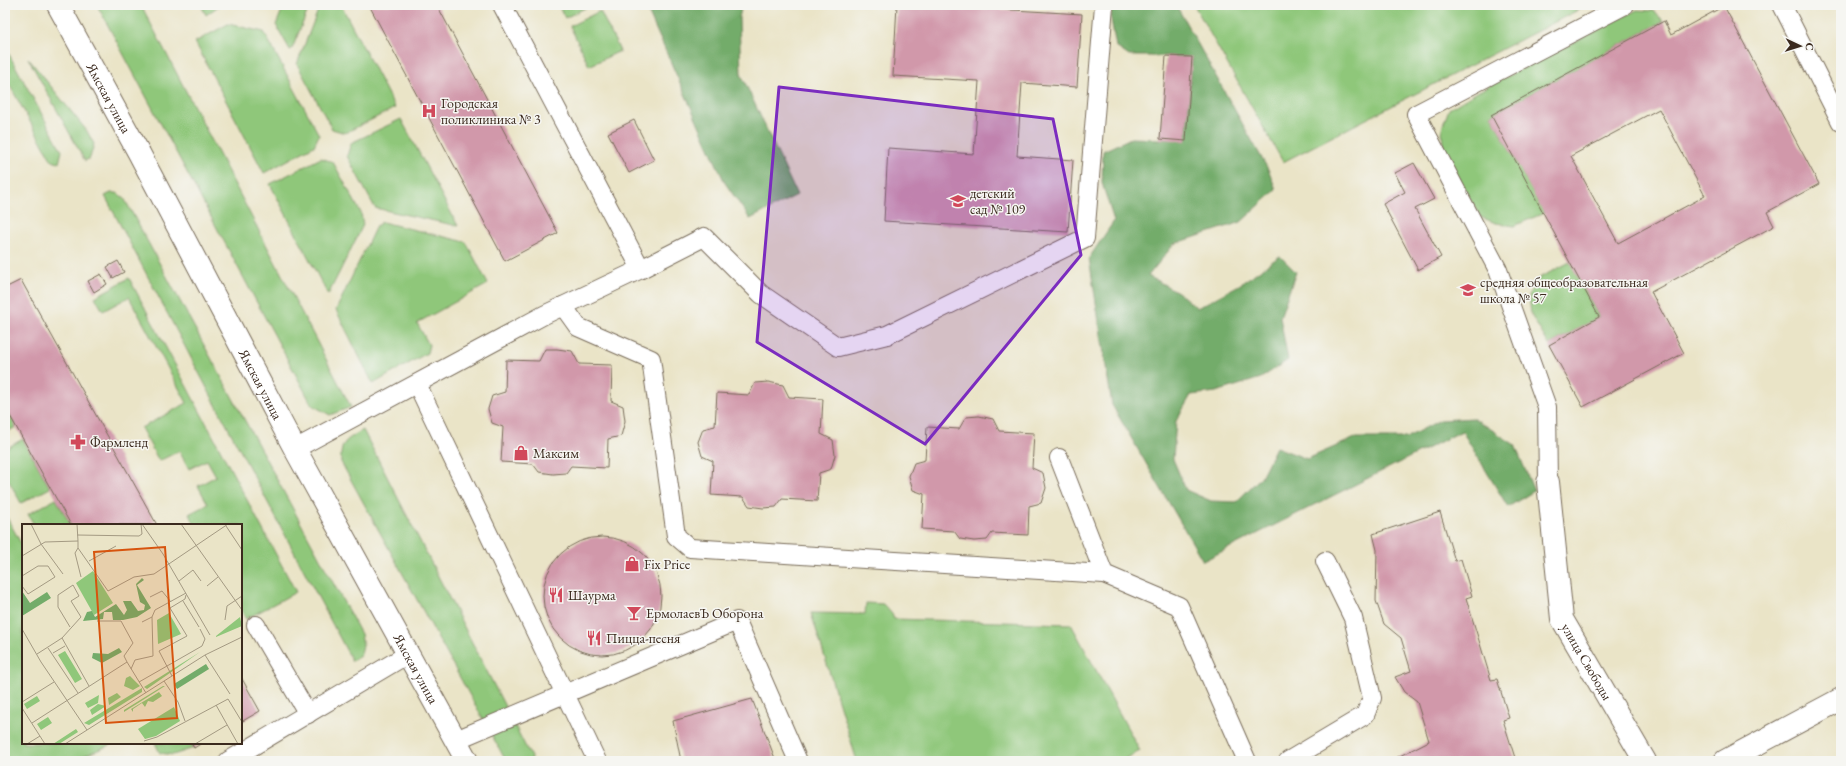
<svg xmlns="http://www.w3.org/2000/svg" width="1846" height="766" viewBox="0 0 1846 766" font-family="'EB Garamond',serif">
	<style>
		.green { fill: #8fc77a; stroke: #65784c }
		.forest { fill: #73ac6a; stroke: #576b44 }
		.building { fill: #d198aa; fill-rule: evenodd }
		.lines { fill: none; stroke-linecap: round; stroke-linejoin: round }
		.service-casing { stroke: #786b59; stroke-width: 20 }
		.minor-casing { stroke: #786b59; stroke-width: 24 }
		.primary-casing { stroke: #786b59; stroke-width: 24 }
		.service { stroke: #fff; stroke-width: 18 }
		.minor { stroke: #fff; stroke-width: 22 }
		.primary { stroke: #fff; stroke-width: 22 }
		.marked { fill: #7b2cbf; fill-opacity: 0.2; stroke: #7b2cbf; stroke-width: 3; stroke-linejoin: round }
		.labels { text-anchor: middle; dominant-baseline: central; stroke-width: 3; stroke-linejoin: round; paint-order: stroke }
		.street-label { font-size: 14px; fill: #3b2a1e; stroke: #f6f6f2 }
		.poi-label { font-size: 14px; fill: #3b2a1e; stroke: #f6f6f2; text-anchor: start }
		.inset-road { fill: none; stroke: #a49a83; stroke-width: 1 }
		.view { fill: #d7540e; fill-opacity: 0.15; stroke: #d7540e; stroke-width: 2 }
		.inset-edge { fill: none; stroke: #3b2a1e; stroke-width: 2 }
	</style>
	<rect width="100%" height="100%" fill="#f6f6f2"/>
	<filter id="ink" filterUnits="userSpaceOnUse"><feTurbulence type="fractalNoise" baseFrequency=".025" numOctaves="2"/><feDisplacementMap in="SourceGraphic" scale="8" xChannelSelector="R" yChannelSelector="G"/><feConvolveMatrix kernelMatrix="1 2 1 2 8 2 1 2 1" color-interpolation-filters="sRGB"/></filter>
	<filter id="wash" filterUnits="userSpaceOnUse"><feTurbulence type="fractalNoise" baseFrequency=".012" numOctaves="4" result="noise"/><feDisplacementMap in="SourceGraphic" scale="16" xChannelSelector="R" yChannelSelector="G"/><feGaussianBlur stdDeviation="0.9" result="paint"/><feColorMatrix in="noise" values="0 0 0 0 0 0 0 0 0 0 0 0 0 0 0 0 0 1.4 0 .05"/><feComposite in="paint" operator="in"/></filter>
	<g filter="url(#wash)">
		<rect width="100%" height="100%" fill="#eae4c7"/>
		<!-- green -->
		<g class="green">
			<polygon points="97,5 141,5 351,407 330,415 312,405"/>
			<polygon points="201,5 220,5 206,15"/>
			<polygon points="284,5 310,5 292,49 290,50 276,25"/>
			<polygon points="320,5 341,5 395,108 345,133 332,129 297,64"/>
			<polygon points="558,5 591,5 565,18"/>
			<polygon points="1194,5 1588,5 1283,162"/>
			<polygon points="1637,10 1653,11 1664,21 1491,115 1544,213 1514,226 1496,223 1480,217 1443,149 1442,128 1449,109 1479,91"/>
			<polygon points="600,11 620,51 589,66 570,26"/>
			<polygon points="228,24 264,32 319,135 314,146 264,173 195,42"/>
			<polygon points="5,47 62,151 59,163 52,161 5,77"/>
			<polygon points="28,58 87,131 94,144 90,158 85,161"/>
			<polygon points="401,119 458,226 375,208 347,156 351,143"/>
			<polygon points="321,158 333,162 361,213 363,225 328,295 270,184"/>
			<polygon points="111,193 117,193 124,198 361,634 363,646 360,656 352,661 105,196"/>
			<polygon points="382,222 466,242 488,284 417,323 429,345 427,353 373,384 336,310 376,226"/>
			<polygon points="1570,262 1599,317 1549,345 1531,315 1529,294 1539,278"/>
			<polygon points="129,278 296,592 246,619 241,610 241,525 195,525 189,514 208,504 198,486 216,476 207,460 189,469 179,451 159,461 141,428 187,403 129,297 103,311 95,297"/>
			<polygon points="5,407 16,427 5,433"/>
			<path d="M363,430L533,761H506L341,462C340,442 346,440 363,430Z"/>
			<polygon points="23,439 50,488 21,503 5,474 5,449"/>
			<polygon points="56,499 71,525 34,525 28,514"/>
			<polygon points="5,514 23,547 23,743 115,743 71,761 5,761"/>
			<polygon points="866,603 883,604 892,614 894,619 1071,624 1140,751 1121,761 857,761 811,613 865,614"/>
			<polygon points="155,743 191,743 194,748 173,755 160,753"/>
		</g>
		<!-- forest -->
		<g class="forest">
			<polygon points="645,5 742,5 739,18 741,74 797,195 750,219 725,183"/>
			<polygon points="1112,5 1176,5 1269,171 1276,190 1241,222 1174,244 1148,276 1178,292 1197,308 1239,285 1280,256 1296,272 1280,317 1288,360 1261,378 1216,392 1191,395 1176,421 1173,459 1186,490 1211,501 1236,502 1261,477 1276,447 1307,459 1355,438 1406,438 1440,420 1474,418 1515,445 1534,491 1508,507 1462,431 1203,561 1112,405 1089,258 1114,221 1102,183 1103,151 1131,138 1186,140 1192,58 1166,56 1129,56 1116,47 1111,19"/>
		</g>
		<g id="blocks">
			<!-- building -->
			<g class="building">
				<polygon points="369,5 437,5 558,233 505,261"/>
				<polygon points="897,5 978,5 978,8 1082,14 1077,87 1022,83 1017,156 1073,160 1068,232 884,221 888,148 974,154 979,81 893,76"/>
				<path d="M1724,6L1819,184L1767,212L1774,226L1651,292L1684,353L1583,407L1549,345L1599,317L1491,115L1664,21L1671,35ZM1659,109L1705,196L1618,243L1571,156Z"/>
				<polygon points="1166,56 1192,57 1186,141 1160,139"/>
				<polygon points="634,120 654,160 629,173 608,133"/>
				<polygon points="1414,163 1434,199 1415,209 1441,257 1418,270 1383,204 1405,192 1395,173"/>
				<polygon points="118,261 124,272 113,278 107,267"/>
				<polygon points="101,274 107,284 94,292 88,281"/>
				<polygon points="21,280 32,300 157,525 71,525 5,407 5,288"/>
				<polygon points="545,349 557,349 572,351 579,364 612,365 611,401 623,406 625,421 621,436 608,439 607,468 571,466 566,473 553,474 539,472 533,464 501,462 503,427 492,423 488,409 492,396 505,392 506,360 539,361"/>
				<polygon points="768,382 783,385 789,397 823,399 821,434 833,440 835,455 831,469 819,473 817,501 782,499 776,507 763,508 749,506 743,497 711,495 713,461 702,456 698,442 703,429 715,426 717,393 749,395 755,383"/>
				<polygon points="979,416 993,419 999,431 1034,433 1032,468 1043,473 1046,488 1041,503 1029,506 1028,535 992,533 987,540 974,541 960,539 954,531 922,529 924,494 913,490 909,476 914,463 925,460 927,427 959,429 966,417"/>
				<polygon points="1440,512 1455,561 1461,559 1472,596 1466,598 1491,680 1497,679 1509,718 1503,720 1516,761 1390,761 1429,741 1417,702 1404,692 1395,677 1411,671 1401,638 1384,624 1376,601 1377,550 1373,534"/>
				<circle cx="602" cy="596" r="59"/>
				<polygon points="241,677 260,711 241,722"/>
				<polygon points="752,699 776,761 681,761 673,721"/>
				<polygon points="191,743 202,743 194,748"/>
			</g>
		</g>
	</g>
	<g filter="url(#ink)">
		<use href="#blocks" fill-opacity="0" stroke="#786b59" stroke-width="1"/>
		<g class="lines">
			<!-- service casing -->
			<g class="service-casing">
				<g id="service">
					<polyline points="1782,5 1841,122"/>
					<polyline points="641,269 704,237 761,294 838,347 887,335 1085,238 1104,5"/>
					<polyline points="563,306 578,327 651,359 676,536 690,548 1104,574"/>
					<polyline points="417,384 597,761"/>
					<polyline points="295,449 544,315 641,269 502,5"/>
					<polyline points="1059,458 1104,574 1179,606 1247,761"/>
					<polyline points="1548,482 1547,407 1498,270 1416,114 1625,5"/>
					<polyline points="256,625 308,714"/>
					<polyline points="456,740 737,621 798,761"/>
					<polyline points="228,761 408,654"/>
					<polyline points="1288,761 1365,715 1372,698 1353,618 1325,561"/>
				</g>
			</g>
			<!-- minor casing -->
			<g class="minor-casing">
				<g id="minor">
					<path id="s1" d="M1548,482L1562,619L1645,761"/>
					<polyline points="1725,761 1841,699"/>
				</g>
			</g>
			<!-- primary casing -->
			<g class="primary-casing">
				<g id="primary">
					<path id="s2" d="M58,5L139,153L295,449L467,761"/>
				</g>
			</g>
			<!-- service -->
			<use href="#service" class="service"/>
			<!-- minor -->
			<use href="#minor" class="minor"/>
			<!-- primary -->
			<use href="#primary" class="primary"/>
		</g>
	</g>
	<!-- marked area -->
	<path class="marked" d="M779,87L1053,119L1081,255L925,444L757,342Z"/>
	<!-- icons -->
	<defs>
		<g id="hospital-bare" transform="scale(1.2)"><path d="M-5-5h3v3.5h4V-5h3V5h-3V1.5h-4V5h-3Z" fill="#d1495b" stroke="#f6f6f2" stroke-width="2.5" paint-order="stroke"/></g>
		<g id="school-bare" transform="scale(1.2)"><path d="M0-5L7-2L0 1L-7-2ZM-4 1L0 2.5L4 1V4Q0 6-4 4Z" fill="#d1495b" stroke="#f6f6f2" stroke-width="2.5" paint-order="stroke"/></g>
		<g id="pharmacy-bare" transform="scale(1.2)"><path d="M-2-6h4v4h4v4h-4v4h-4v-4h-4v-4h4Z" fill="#d1495b" stroke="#f6f6f2" stroke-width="2.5" paint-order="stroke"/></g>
		<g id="shop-bare" transform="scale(1.2)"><path d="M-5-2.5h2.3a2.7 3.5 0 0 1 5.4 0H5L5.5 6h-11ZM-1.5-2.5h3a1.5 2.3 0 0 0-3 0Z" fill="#d1495b" stroke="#f6f6f2" stroke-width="2.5" paint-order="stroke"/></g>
		<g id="restaurant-bare" transform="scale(1.2)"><path d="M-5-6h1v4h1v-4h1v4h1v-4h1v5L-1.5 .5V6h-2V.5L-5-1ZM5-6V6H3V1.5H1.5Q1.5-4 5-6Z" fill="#d1495b" stroke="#f6f6f2" stroke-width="2.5" paint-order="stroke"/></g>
		<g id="bar-bare" transform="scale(1.2)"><path d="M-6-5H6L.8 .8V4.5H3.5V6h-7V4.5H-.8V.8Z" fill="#d1495b" stroke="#f6f6f2" stroke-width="2.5" paint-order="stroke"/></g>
	</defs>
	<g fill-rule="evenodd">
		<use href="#hospital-bare" x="429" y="111"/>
		<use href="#school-bare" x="958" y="201"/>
		<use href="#school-bare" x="1468" y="290"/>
		<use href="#pharmacy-bare" x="78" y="442"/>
		<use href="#shop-bare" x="521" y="453"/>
		<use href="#shop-bare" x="632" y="564"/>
		<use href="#restaurant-bare" x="556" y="595"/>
		<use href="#bar-bare" x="634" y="613"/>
		<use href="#restaurant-bare" x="594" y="638"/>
	</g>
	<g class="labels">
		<!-- street labels -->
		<g class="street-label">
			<text stroke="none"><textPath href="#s2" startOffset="106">Ямская улица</textPath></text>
			<text stroke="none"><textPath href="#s2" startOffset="430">Ямская улица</textPath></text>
			<text stroke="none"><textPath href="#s1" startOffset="187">улица Свободы</textPath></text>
			<text stroke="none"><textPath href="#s2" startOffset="754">Ямская улица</textPath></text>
		</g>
		<!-- poi labels -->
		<g class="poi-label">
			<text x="441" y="103">Городская<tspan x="441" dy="16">поликлиника № 3</tspan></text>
			<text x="970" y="193">детский<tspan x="970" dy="16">сад № 109</tspan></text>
			<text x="1480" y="282">средняя общеобразовательная<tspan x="1480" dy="16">школа № 57</tspan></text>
			<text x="90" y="442">Фармленд</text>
			<text x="533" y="453">Максим</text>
			<text x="644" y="564">Fix Price</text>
			<text x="568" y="595">Шаурма</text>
			<text x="646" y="613">ЕрмолаевЪ Оборона</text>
			<text x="606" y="638">Пицца-песня</text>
		</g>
	</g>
	<!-- overview -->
	<g transform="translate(22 524)">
		<rect width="220" height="220" fill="#eae4c7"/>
		<path d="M71,47L91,79L72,91L54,59ZM147,89L159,110L136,120L135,96ZM218,93L220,102L194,113V112ZM43,127L60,155L53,159L36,131ZM178,128L125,165L122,163ZM108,152L118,162L111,166L102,162L104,154ZM141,162H143L102,188V186ZM120,164V168L67,201L62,199ZM137,168L140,172L131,178L126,177L123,183L120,179L111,185V188L109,185ZM95,169L99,173L87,181L86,174ZM77,171L76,179L66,184L63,179ZM15,172L18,177L5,185L2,180ZM76,180L84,182L70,191L68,186ZM152,183L158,197L134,212L123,215L116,205ZM26,193L30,199L19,206L15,200ZM54,205L56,208L37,220H31Z" fill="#8fc77a"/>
		<path d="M120,54L122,56L115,61L129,84L115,93L101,96H91L90,88H82L81,95L61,97L65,88L70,87L73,93L94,80L102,91L105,86L101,77H109L116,87L122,86L123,81L118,78L114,60ZM0,67L8,79L25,68L29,74L0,92ZM97,124L100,128L80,139L70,134L71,129L86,130ZM184,140L187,145L155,165L152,160Z" fill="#73ac6a"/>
		<path class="inset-road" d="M9,0L19,20L41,50M120,0L141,30L188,111M159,0L220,86M204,2L220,26M55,11L117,12L120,10L119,0M56,17V24L86,67L112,53L132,50L206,0M56,24L53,29L59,53M0,32L23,18L56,17L55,0M67,37L94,22M0,52L16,42H26L33,53L6,70L0,62M157,57L171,46L179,57M185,62L196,53M128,73L140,67L149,78M161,77L177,103M203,96L205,82L220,72M75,97H99L111,119L102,132L105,138M120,98L130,93L133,86L164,69M0,105L19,138L65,206M40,114L67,162M26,124L56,169M31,129L43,122M15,130L40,114L59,93L49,77L57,72L51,61L36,71V83L48,103M183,131L208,170M109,145L113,136L131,132L130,93M150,152L137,127L165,112L148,84L163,75L164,71M142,157L156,178L163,197M117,158L180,122L183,115L178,105M0,178L32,158M194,181L216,220M0,184L23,220M10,199L105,138L124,169M122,217L135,213L206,175L220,198M5,220L18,212M43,220L183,131L220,113M173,220L205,201"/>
		<path class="view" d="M143,23L155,194L84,199L72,28Z"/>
		<rect width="220" height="220" class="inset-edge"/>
	</g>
	<!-- margin -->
	<rect width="1846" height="766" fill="none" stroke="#f6f6f2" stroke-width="20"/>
	<!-- north arrow -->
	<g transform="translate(1800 46) rotate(94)" stroke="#f6f6f2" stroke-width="3" paint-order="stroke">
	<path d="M0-3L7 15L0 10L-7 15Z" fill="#3b2a1e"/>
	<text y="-6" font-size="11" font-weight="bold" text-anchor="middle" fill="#3b2a1e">С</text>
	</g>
</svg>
